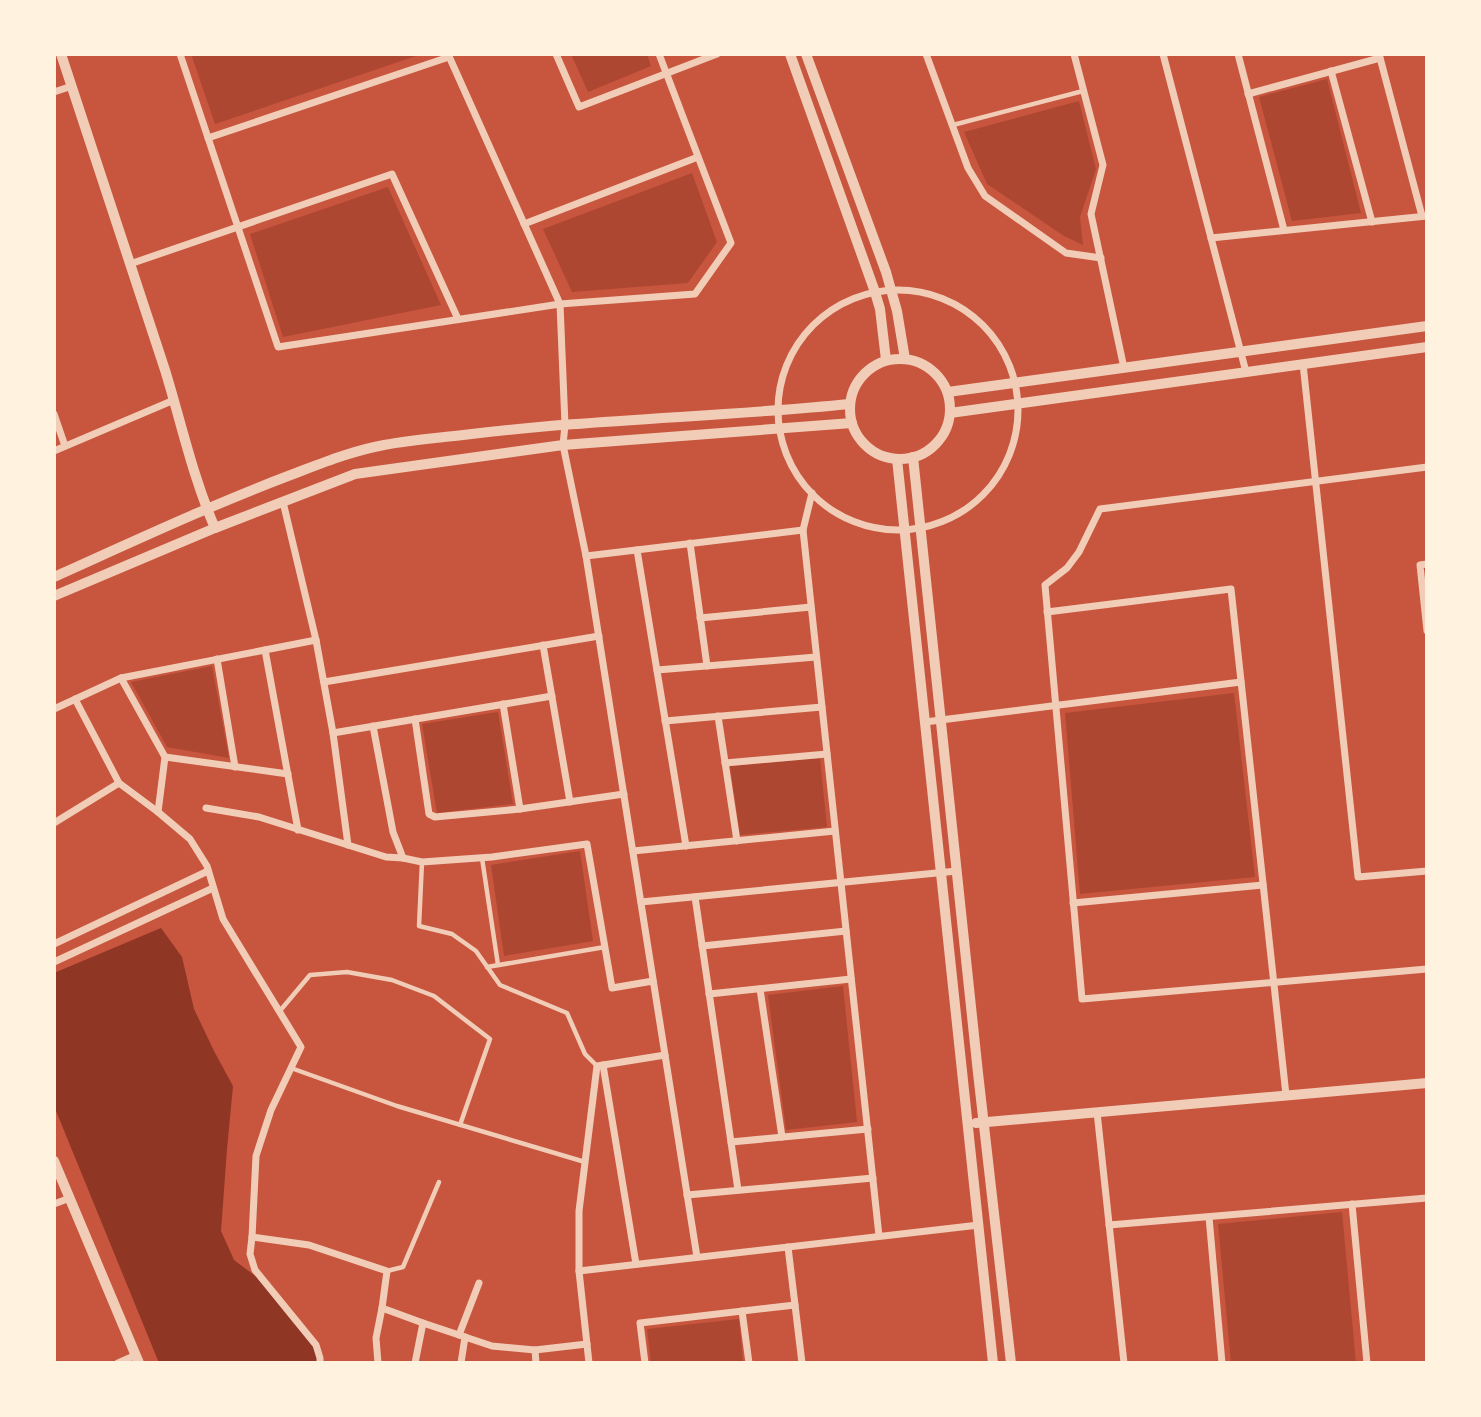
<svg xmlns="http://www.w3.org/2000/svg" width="1481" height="1417" viewBox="0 0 1481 1417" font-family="Karla,sans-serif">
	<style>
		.green { fill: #ae4732 }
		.water { fill: #8f3625 }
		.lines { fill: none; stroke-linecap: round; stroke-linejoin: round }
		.service { stroke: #f1ccb7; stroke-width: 4.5 }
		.minor { stroke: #f1ccb7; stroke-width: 7 }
		.tertiary { stroke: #f1ccb7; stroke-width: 10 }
	</style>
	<rect width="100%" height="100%" fill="#c8553d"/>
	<!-- green -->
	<g class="green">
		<polygon points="191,54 422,54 215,124"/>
		<polygon points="571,54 647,54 651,66 588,92"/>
		<polygon points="1327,79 1361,213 1292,221 1259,97"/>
		<polygon points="1079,101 1096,169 1080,217 1083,245 1064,236 987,184 964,132"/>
		<polygon points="692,173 717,242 688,283 572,292 543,229"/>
		<polygon points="388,187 441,305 283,337 250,234"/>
		<polygon points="212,666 229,758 167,747 131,682"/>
		<polygon points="1234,693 1255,877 1080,894 1065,713"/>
		<polygon points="498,712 513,804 437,813 422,724"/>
		<polygon points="820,758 827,827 740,835 730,766"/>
		<polygon points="580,851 593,941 504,956 491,865"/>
		<polygon points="843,986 857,1122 786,1130 768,995"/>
		<polygon points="1342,1212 1356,1363 1231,1363 1218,1224"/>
		<polygon points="739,1319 743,1363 651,1363 647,1329"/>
	</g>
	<!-- water -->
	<polygon class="water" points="161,928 182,957 194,1009 214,1051 233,1086 227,1149 221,1231 234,1260 270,1287 318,1346 319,1363 159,1363 54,1106 54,973"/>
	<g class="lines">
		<!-- service -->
		<g class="service">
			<polyline points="953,125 1083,91"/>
			<polyline points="482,858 498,965"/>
			<polyline points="422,862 419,926 452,934 476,951 500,985 567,1013 585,1054 597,1066"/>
			<polyline points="487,967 605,947"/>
			<polyline points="279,1012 310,975 347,972 392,980 434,996 490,1039 460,1125"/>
			<polyline points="291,1068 397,1106 585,1162"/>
			<polyline points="387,1271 403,1267 439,1182"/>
		</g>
		<!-- minor -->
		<g class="minor">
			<polyline points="180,54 278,347 560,304 695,294 731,243 659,54"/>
			<polyline points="448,54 560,304 565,425 563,445 586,556 697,1257"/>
			<polyline points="556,54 579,107 717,54"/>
			<polyline points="926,54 968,168 985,196 1066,253 1101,258"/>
			<polyline points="1074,54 1103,165 1091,214 1124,368"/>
			<polyline points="1163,54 1246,372"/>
			<polyline points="1238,54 1284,230"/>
			<polyline points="1379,54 1422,216"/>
			<polyline points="1331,71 1372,222"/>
			<polyline points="54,92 72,86"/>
			<polyline points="1248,94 1380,58"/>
			<polyline points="208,138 449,57"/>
			<polyline points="524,224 698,157"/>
			<polyline points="1211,238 1427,216"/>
			<polyline points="130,264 392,174 458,319"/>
			<circle cx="898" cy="410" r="120"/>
			<polyline points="1303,364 1358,877 1427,871"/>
			<polyline points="54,414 65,446"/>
			<polyline points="54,451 174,400"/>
			<polyline points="1427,467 1100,509 1079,552 1067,568 1045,585 1082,999 1427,969"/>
			<polyline points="812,493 803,530 879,1236"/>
			<polyline points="283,502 316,640 333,733 348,845"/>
			<polyline points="690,543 707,666"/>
			<polyline points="637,550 686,846"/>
			<polyline points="586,556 803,530"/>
			<polyline points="1427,564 1420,565 1427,631"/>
			<polyline points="1047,612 1231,589 1286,1095"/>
			<polyline points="700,618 811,607"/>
			<polyline points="543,645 570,802"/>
			<polyline points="265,650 298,830"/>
			<polyline points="217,659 235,767"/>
			<polyline points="657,670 816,657"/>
			<polyline points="121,678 165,757 158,812"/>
			<polyline points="324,682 599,636"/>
			<polyline points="75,699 119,783 158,812 190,839 207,866 223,919 301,1047 271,1110 256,1156 252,1237 309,1245 387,1271 382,1308 423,1323 415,1363"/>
			<polyline points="503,704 520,809"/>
			<polyline points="54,709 121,678 316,640"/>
			<polyline points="718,716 737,841"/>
			<polyline points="415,719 429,814 435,817 520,809 624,794"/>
			<polyline points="665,721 822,707"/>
			<polyline points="925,722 1241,682"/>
			<polyline points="373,726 393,832 403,858"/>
			<polyline points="333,733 552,696"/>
			<polyline points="165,757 288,774"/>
			<polyline points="725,763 827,754"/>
			<polyline points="206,808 259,817 386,857 403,858 422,862 492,857 587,844 612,988 653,981"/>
			<polyline points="54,823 119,783"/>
			<polyline points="633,851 835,831"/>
			<polyline points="695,897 738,1190"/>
			<polyline points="641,902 957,871"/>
			<polyline points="1073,903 1263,885"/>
			<polyline points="54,944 208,871"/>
			<polyline points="702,946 846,931"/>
			<polyline points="54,962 213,888"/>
			<polyline points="760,989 782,1137"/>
			<polyline points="709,994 851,979"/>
			<polyline points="603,1065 636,1264"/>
			<polyline points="1097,1112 1124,1363"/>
			<polyline points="731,1142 868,1129"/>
			<polyline points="687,1195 873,1178"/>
			<polyline points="54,1204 70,1198"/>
			<polyline points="1352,1204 1367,1363"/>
			<polyline points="1209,1217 1222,1363"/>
			<polyline points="1109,1225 1427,1198"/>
			<polyline points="252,1237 250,1254 255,1270 316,1345 320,1358 320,1363"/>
			<polyline points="788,1247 802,1363"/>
			<polyline points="579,1271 979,1225"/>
			<polyline points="742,1311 749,1363"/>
			<polyline points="423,1323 492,1346 535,1350 587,1344"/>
			<polyline points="459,1335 479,1283"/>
			<polyline points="535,1350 536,1363"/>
			<polyline points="118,1363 136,1355"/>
			<polyline points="378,1363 376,1338 382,1308"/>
			<polyline points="461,1363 465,1337"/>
			<polyline points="589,1363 579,1271 579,1211 597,1066 665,1055"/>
			<polyline points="645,1363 640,1323 795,1305"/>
		</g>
		<!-- tertiary -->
		<g class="tertiary">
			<path d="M61,54C96,159 131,264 165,370C181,422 193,478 215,528"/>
			<polyline points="790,54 875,292 880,309 886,360"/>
			<polyline points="806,54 886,272 897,311 905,359"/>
			<circle cx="900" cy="409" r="50"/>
			<polyline points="948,392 1427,326"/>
			<polyline points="950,413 1427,347"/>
			<polyline points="913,457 978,1073 1011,1363"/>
			<polyline points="897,459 993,1363"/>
			<path d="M54,577C132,542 209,506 288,476C320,464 351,451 384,445C410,440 437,438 463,435C592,419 721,417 850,404"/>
			<polyline points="54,596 215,528 355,474 563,445 852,423"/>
			<polyline points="976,1123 1427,1083"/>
			<polyline points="54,1161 139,1363"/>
		</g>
	</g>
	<!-- border -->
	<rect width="1481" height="1417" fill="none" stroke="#fff3e0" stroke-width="112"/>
</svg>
